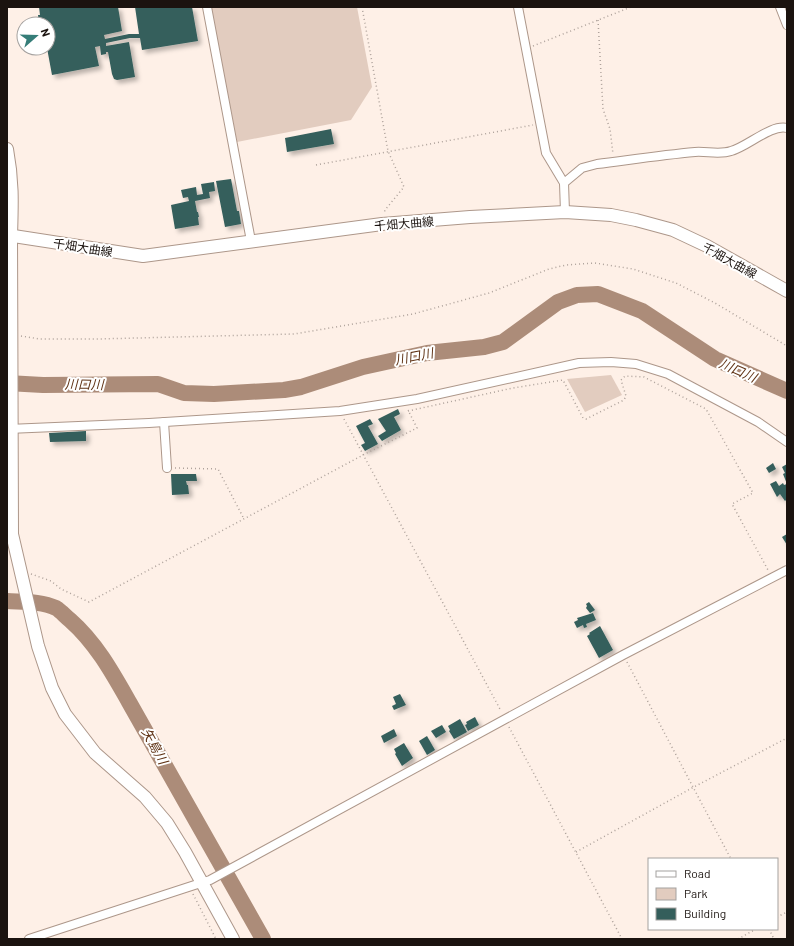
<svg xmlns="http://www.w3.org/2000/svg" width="794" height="946" viewBox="0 0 794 946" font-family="Barlow,'Noto Sans JP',sans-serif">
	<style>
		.green { fill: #e2ccbf }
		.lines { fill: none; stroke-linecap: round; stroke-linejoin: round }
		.river { stroke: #ac8c79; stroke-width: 16 }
		.building { fill: #345e5b; filter: url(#shadow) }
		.street-casing { stroke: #ad978a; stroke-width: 10 }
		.secondary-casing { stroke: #ad978a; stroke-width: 14 }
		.path { stroke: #aea29b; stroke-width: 1.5; stroke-dasharray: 1 3; stroke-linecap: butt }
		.street { stroke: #fff; stroke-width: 8 }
		.secondary { stroke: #fff; stroke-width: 12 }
		.labels { text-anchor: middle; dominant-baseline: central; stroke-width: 4; stroke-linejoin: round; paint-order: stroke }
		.street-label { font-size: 12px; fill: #1b130f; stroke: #fff }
		.water-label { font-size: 13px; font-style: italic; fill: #5f3214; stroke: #fff }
	</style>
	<defs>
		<filter id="shadow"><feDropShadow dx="3.5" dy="3.5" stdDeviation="2" flood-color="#0004"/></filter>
	</defs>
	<rect width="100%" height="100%" fill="#fef0e7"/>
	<!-- green -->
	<g class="green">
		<polygon points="211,7 357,7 372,87 351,120 237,142"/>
		<polygon points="611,375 622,395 585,412 567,379"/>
	</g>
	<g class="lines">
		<!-- river -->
		<g class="river">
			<polyline points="7,383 43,385 158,384 184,393 214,394 284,390 301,387 363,367 427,353 484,347 503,342 558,302 577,295 598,294 642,311 715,359 787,391"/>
			<path d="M7,601C23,602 41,601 56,608C61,611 65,616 70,620C96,643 112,672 129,702L263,939"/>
		</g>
	</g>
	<!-- building -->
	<g class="building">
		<polygon points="39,7 118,7 122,31 104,35 105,39 129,34 139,34 135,7 192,7 198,41 142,50 140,38 130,38 106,43 106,46 129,42 135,77 117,80 114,79 112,74 108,52 106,52 106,54 101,55 100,46 95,47 99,66 52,75 47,48 48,48 48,24 39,24 38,15 40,15"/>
		<polygon points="331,129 334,144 287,152 285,138"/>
		<polygon points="231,179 237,211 239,211 241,224 225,227 216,181"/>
		<polygon points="214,182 215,191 209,192 210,198 195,201 197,212 198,212 199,217 198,217 199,225 175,229 171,205 189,201 188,197 183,198 181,190 196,187 197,195 203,194 201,184"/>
		<polygon points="398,409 400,414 394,417 401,430 382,441 378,436 386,431 378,419"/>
		<polygon points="370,419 373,424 368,426 378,444 365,451 361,445 365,443 356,426"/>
		<polygon points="86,431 86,441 50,442 49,433"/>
		<polygon points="773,463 776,469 769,473 766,468"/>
		<polygon points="787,464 787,484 783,474 785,473 782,467"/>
		<polygon points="171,474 196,474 197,481 186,481 187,485 188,485 189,494 172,495"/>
		<polygon points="776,481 779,486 783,483 784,485 787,484 787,499 785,501 780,494 777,497 770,484"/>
		<polygon points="787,534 787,545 782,537"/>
		<polygon points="589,602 595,610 590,613 586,608 587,606 586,604"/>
		<polygon points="593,613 596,620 586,624 587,627 584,628 583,625 577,628 574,622 578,620 577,618"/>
		<polygon points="600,626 613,650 599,658 587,636 590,634 589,633"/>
		<polygon points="400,694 406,705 394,710 392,706 396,704 393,697"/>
		<polygon points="475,717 479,725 468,731 465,725 467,724 466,722"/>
		<polygon points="460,719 467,732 454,739 449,731 450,730 448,726"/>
		<polygon points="442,725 446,732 436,738 431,731"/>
		<polygon points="394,729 397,736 384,743 381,736"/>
		<polygon points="427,736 435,750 427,755 419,741"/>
		<polygon points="404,743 413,758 402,766 395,754 396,753 394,749"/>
	</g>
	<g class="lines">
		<!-- street casing -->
		<g class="street-casing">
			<g id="street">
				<polyline points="207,7 251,241"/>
				<polyline points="518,7 546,153 564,183 565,212"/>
				<polyline points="780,7 787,25"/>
				<path d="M564,183L582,168L597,164C629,160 662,155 695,152C706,151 720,155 731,151C747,147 771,124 787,128"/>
				<polyline points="164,422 167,468"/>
				<polyline points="8,429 149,423 340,411 417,399 579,363 611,362 636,364 668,374 758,422 787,442"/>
				<polyline points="29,939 210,880 623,655 787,570"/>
			</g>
		</g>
		<!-- secondary casing -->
		<g class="secondary-casing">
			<g id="secondary">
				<path d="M7,149C13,181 12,204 11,236L12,534L38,646L52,688L65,714L95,753L145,797L167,823L185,852L233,939"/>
				<polyline points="7,235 143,256 382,224 470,217 565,212 611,215 636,220 673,230 707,246 787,291"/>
			</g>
		</g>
		<!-- path -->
		<g class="path">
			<polyline points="362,7 388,151 404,187 385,210 384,214"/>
			<polyline points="598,20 603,109 610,129 613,154"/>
			<polyline points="533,46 631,7"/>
			<polyline points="316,165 533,125"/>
			<polyline points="21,336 40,339 98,339 294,334 413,314 489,293 549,269 566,265 595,263 633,269 676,283 715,303 787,346"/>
			<polyline points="408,411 513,388 563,380 583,418 586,419 624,400 626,396 621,380 625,376 644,377 706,409 753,493 732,504 768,570"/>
			<polyline points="344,419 501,711"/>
			<polyline points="175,468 218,469 244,519"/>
			<polyline points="31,574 51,581 61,589 89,602 363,455 417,428 408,410"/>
			<polyline points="627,662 731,859"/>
			<polyline points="509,727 622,939"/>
			<polyline points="576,852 692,788 787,738"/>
			<polyline points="193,894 216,939"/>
			<polyline points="777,917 787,912"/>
			<polyline points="769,929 774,939"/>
			<polyline points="738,939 756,929"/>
		</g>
		<!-- street -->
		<use href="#street" class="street"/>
		<!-- secondary -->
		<use href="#secondary" class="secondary"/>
	</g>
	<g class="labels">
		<!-- street labels -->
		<g class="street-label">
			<text transform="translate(404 223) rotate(-5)">千畑大曲線</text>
			<text transform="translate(83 247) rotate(9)">千畑大曲線</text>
			<text transform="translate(730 260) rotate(29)">千畑大曲線</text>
		</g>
		<!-- water labels -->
		<g class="water-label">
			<text transform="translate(414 356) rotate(-11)">川口川</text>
			<text transform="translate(738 370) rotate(24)">川口川</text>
			<text transform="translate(84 384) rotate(1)">川口川</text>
			<text transform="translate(155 746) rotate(61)">矢島川</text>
		</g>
	</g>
	<!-- border -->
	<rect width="794" height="946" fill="none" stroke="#1b130f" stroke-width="16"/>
	<!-- legend -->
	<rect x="648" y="858" width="130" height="72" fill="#ffffff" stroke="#a4a19f"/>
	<rect x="656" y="871" width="20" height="6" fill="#ffffff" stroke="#a4a19f"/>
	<text x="684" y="878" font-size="12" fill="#1b130f">Road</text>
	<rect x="656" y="888" width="20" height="12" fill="#e2ccbf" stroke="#a4a19f"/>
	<text x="684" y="898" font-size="12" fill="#1b130f">Park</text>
	<rect x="656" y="908" width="20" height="12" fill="#345e5b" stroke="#a4a19f"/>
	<text x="684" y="918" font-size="12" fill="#1b130f">Building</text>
	<!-- north arrow -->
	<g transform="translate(36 36) rotate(70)"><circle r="19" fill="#ffffff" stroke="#a4a19f"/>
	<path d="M0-3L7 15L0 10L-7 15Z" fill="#357d78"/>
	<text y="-6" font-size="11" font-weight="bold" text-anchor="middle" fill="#1b130f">N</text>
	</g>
</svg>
